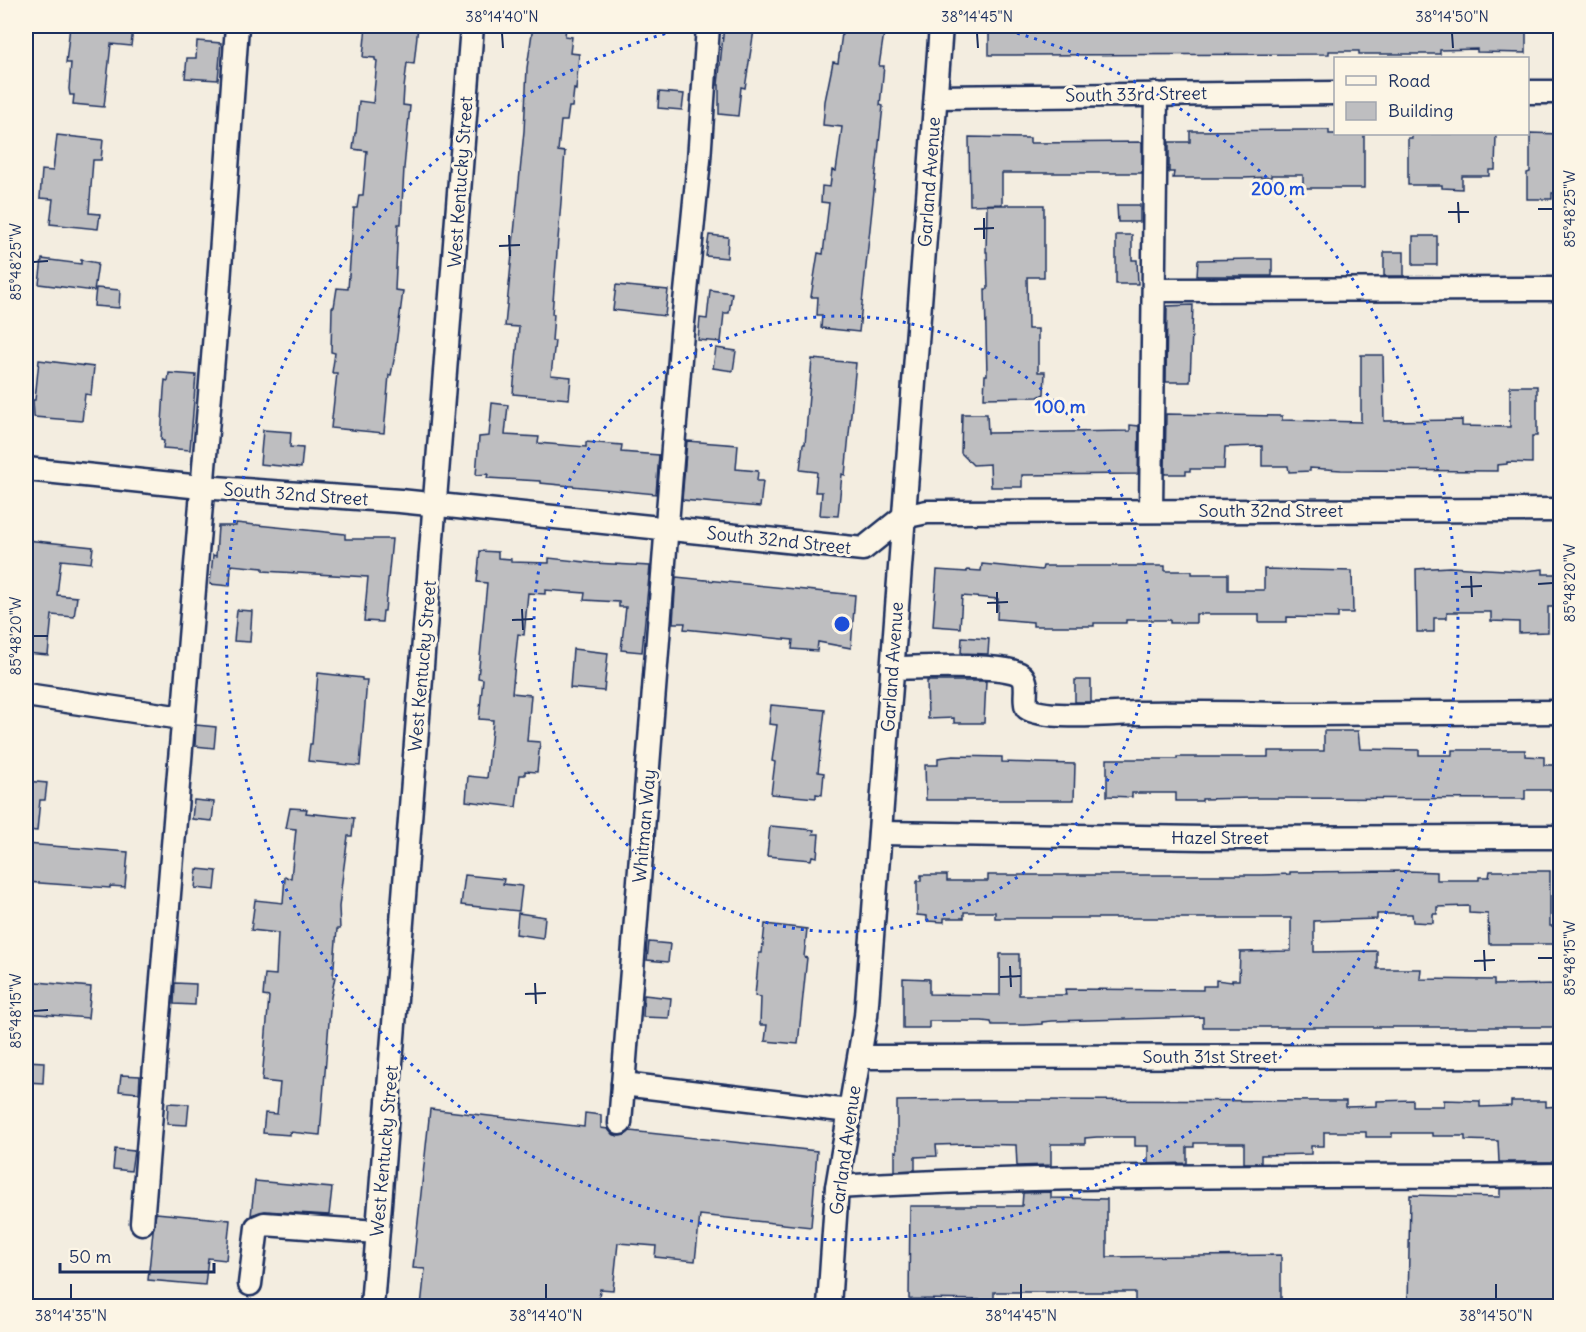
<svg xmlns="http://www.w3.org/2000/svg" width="1586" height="1332" viewBox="0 0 1586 1332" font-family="Delius,sans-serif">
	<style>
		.building { fill: #bebec0; stroke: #1b2f5e; stroke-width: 1.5 }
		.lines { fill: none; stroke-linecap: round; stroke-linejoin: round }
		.minor-casing { stroke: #1b2f5e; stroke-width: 27 }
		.minor { stroke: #fcf5e5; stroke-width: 22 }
		.ticks { fill: none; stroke: #1b2f5e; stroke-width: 2 }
		.ring { fill: none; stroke: #1d4ed8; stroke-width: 3; stroke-dasharray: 3 6 }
		.labels { text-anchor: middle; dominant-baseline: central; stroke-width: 6; stroke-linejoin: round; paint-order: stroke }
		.street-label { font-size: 18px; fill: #1b2f5e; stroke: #fcf5e5 }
		.centre { fill: #1d4ed8; stroke: #fcf5e5; stroke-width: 3 }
		.ring-label { font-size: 18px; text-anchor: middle; font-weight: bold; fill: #1d4ed8; stroke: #fcf5e5; stroke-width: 6; stroke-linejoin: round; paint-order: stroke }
		.neatline { fill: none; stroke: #1b2f5e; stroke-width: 2 }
		.ticks-label { font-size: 15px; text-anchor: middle; fill: #1b2f5e }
	</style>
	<rect width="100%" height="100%" fill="#f3ede0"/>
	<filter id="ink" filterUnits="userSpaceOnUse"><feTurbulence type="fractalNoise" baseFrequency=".0167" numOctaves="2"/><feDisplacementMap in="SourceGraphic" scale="12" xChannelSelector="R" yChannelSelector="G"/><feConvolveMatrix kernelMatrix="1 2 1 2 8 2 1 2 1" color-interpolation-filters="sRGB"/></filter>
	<g filter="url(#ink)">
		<!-- building -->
		<g class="building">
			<polygon points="70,26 98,26 133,29 131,46 111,44 104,107 73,104 74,95 70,95 69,89 71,63 66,63"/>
			<polygon points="366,26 418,26 414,64 407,63 404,88 403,105 410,106 404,168 401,224 398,224 395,290 403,291 394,360 391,375 389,375 384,433 331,428 337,373 332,373 335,353 331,352 332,307 334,307 337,288 348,289 354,208 357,208 359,195 363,195 367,151 353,149 355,133 356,133 359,101 373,103 377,61 375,60 375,58 363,57"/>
			<polygon points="533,26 566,26 565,36 572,37 570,53 579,54 576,90 574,89 572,107 569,107 567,121 561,121 558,151 565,152 552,314 554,314 552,341 555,341 551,375 571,377 569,399 513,394 519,327 505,326 524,131 527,68"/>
			<polygon points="724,26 748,26 747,30 754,30 745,88 741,87 738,116 719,114 719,85 718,85"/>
			<polygon points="843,26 885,26 879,66 884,66 880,105 883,106 859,332 821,328 822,315 817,315 818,297 811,297 818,253 823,254 829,203 821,202 822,186 830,187 832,170 836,171 840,143 842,127 823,125 825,101 833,62 838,63"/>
			<polygon points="989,26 1526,26 1526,53 1477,52 1477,49 1440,50 1440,54 1359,54 1359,51 1329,51 1329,54 989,55"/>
			<polygon points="197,41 221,43 218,80 185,78 187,58 196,58"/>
			<polygon points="659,92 684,94 682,110 658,108"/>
			<polygon points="1306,130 1329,130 1329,134 1364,134 1364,188 1303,188 1303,175 1271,175 1271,177 1243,178 1173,178 1174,172 1169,172 1169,142 1190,142 1190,131"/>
			<polygon points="1530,133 1560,134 1560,193 1552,193 1552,199 1527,199 1527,173 1530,172"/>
			<polygon points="1412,134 1496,134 1495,170 1489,170 1489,176 1462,176 1462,189 1442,188 1442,185 1408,185 1408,138 1412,138"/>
			<polygon points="57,135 103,140 101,160 93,160 89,213 100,214 98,229 50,224 53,199 40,198 42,170 53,171"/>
			<polygon points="969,137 1030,138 1030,143 1142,142 1142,173 1002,173 1002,204 970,205"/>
			<polygon points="987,205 1044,205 1044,277 1027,277 1028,329 1038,329 1038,372 1045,372 1044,394 1038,397 984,398 985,375 987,375 985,289 988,289 987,252 986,252"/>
			<polygon points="1117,205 1140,205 1140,222 1118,222"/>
			<polygon points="709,235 728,237 727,258 706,256"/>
			<polygon points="1116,235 1132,235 1132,260 1137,260 1138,284 1116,284"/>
			<rect x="1413" y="236" width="24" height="29"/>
			<rect x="1384" y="252" width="20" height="24"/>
			<polygon points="42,259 81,264 81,260 98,263 94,291 39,284"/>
			<polygon points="1253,259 1272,259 1272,276 1197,276 1198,260"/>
			<polygon points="616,285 668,290 665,316 613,310"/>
			<polygon points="96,288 120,290 119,308 94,306"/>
			<polygon points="710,290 732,293 729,313 724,313 721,342 698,340 700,318 707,319"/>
			<polygon points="1193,305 1190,382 1166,382 1167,306"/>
			<polygon points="716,348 736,351 733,371 713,368"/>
			<polygon points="1361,355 1383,355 1384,421 1462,420 1462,426 1510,427 1510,386 1537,386 1537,436 1532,436 1532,463 1507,462 1507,464 1497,465 1497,471 1341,470 1310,468 1310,471 1289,472 1288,466 1262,466 1262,446 1225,447 1224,469 1190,469 1190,471 1186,471 1186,474 1165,474 1166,414 1282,416 1282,420 1361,422"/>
			<polygon points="812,359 856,363 845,475 842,474 838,516 820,515 822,492 815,492 817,472 800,470 803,444 805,444"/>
			<polygon points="39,360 94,367 91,395 85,394 82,421 34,417 33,400 35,400"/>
			<polygon points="169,373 196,375 190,450 163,448 164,441 161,440 164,390 165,380 168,381"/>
			<polygon points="492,403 508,405 505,435 539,437 538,443 586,447 586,442 622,445 621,452 659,455 656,494 540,483 540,481 487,478 488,474 476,475 479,437 489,436"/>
			<polygon points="962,414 987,414 988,433 1130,431 1130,425 1139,426 1138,474 1022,475 1022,487 991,487 990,464 973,465 961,453"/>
			<polygon points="263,430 291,432 290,447 303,448 301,468 260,464"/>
			<polygon points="687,441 738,445 736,469 758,471 757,481 763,481 760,507 682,500"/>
			<polygon points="236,523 345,534 345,539 392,539 385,611 383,611 382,622 364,621 368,577 263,571 263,568 231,565 230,586 210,584 213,555 216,556 218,526 236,526"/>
			<polygon points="26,540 93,547 91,563 61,560 57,595 77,597 74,617 52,615 48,655 26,653"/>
			<polygon points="480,551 498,552 498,558 511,559 511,562 549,563 549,558 594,563 650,566 642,652 621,650 626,607 619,607 619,602 584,600 585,593 545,590 545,594 528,593 524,635 518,634 512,693 531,695 527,741 540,742 537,772 525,771 525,775 520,775 516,807 466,801 468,776 487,778 493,720 479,719 483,679 478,678 487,583 477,582"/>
			<polygon points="982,564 1042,570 1043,566 1165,566 1165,571 1192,571 1192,574 1228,574 1228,590 1264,590 1264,569 1352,571 1353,613 1338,613 1338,618 1287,617 1287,622 1259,622 1259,614 1196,614 1196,623 1170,623 1170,620 1126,620 1126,623 1094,623 1094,626 1033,626 1033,622 997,619 998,599 962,596 960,628 933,626 937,570 967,572 967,570 981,571"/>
			<polygon points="1449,567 1524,571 1543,569 1543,574 1560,574 1560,607 1548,607 1548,632 1519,633 1519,622 1491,621 1491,612 1447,612 1447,618 1434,618 1434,632 1417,632 1416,569"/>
			<polygon points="676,577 855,595 851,648 818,642 817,651 792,649 793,640 684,629 685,623 673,623"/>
			<polygon points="237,610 252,611 250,642 234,641"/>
			<polygon points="962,637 989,639 988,654 961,653"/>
			<polygon points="573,649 608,653 604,691 570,688"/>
			<polygon points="318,673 362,678 362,680 367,680 360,766 308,761 310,744 312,744"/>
			<rect x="1075" y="680" width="16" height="22"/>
			<polygon points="927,681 986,681 984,723 954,723 954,718 928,719"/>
			<polygon points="771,705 825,710 818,772 824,773 822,795 816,794 816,798 771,794 775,762 772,761 777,725 769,724"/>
			<polygon points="196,725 216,727 214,748 195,746"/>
			<polygon points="1324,731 1358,731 1360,749 1419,750 1419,755 1452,755 1452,750 1525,750 1525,756 1544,757 1544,765 1557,765 1556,790 1525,790 1525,799 1254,798 1202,799 1202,801 1176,801 1176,793 1132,793 1132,797 1107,796 1107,759 1177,759 1177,757 1268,757 1268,751 1324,751"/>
			<polygon points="953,756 1002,757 1002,762 1075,764 1074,800 926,800 925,765 938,765 938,758"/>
			<polygon points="26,781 47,783 45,800 40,800 37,831 26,830"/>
			<polygon points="194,800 214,802 212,821 192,819"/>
			<polygon points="290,808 307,809 306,813 354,818 352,836 348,836 342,881 339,907 340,929 337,929 333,977 335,977 331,997 320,1135 290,1132 290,1135 263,1133 265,1113 277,1114 280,1083 262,1081 269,997 263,996 265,974 276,975 278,933 251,930 255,900 283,903 285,877 291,878 296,829 286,828"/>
			<polygon points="770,826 814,830 813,834 819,834 817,857 812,856 811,860 767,856"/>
			<polygon points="26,844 128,852 125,887 110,886 110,888 26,882"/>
			<polygon points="197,869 217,871 215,890 195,888"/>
			<polygon points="1406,871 1437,872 1437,880 1479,880 1479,877 1489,877 1490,871 1550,871 1550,926 1560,926 1560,944 1489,944 1488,914 1469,913 1469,906 1437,907 1437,914 1433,914 1433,923 1413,922 1412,914 1377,914 1377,919 1314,921 1314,952 1377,951 1377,969 1421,969 1420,979 1494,980 1494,985 1560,984 1559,1027 1203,1027 1203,1017 1052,1021 1042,1022 1042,1024 1025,1025 992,1025 991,1022 982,1021 929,1021 929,1028 903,1028 903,978 929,979 929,994 1000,995 1000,954 1019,954 1019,995 1066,995 1065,989 1203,990 1203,986 1216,986 1216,980 1232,982 1232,980 1239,980 1240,952 1291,951 1291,918 995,918 995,912 964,912 964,918 944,918 944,922 927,921 927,916 917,915 917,881 921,881 921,875 947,875 947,881 988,881 988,875 1261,875 1290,874 1290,872"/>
			<polygon points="465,875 504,879 503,884 522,886 519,911 461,905"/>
			<polygon points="518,913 545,917 543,938 516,934"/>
			<polygon points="765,924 807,929 804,957 807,958 806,967 798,1044 765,1041 767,1025 760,1025 761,997 755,996 759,953 762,953"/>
			<polygon points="649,942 670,944 668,962 647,960"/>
			<polygon points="26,981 91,987 88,1018 26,1013"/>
			<polygon points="175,983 196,984 195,1005 174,1004"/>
			<polygon points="644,995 671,998 669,1018 643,1017"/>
			<polygon points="26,1061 44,1062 43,1083 26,1082"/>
			<polygon points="121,1075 140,1076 139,1093 119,1091"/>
			<polygon points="985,1100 1346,1101 1346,1107 1377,1106 1377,1101 1413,1100 1413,1106 1444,1106 1444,1100 1480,1101 1480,1107 1511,1106 1511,1101 1546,1101 1546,1107 1559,1106 1560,1162 1499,1162 1498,1141 1465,1140 1465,1136 1432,1136 1432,1133 1392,1133 1392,1137 1366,1137 1366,1132 1324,1132 1324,1146 1311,1146 1311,1154 1261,1155 1261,1163 1244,1163 1244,1143 1194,1143 1194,1147 1187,1147 1187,1163 1148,1164 1148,1146 1135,1146 1135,1137 1097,1137 1085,1138 1085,1144 1051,1144 1051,1165 1017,1166 1016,1145 968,1144 936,1145 937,1156 915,1157 915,1170 895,1171 895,1151 897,1152 897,1101"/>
			<polygon points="168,1103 189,1104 187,1125 167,1124"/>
			<polygon points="430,1109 584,1127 585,1113 601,1115 601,1128 608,1129 612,1134 618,1136 625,1135 630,1131 817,1151 811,1227 700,1215 695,1261 655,1257 656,1246 618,1243 613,1290 600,1289 598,1306 421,1306 425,1269 413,1268"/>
			<polygon points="115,1149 134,1151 131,1171 113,1169"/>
			<polygon points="255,1181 332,1188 329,1215 265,1211 251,1215"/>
			<polygon points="1560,1188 1560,1306 1408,1306 1410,1195 1500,1197 1500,1189"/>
			<polygon points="1051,1192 1051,1198 1107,1199 1107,1257 1281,1255 1281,1306 1135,1306 1135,1292 994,1292 994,1300 909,1299 910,1206 1022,1206 1023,1193"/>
			<polygon points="156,1213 230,1220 226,1260 208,1258 205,1285 148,1280 153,1231"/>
		</g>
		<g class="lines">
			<!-- minor casing -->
			<g class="minor-casing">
				<g id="minor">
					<polyline points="1528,92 1560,92"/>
					<polyline points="936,97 1336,93"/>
					<polyline points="1155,290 1560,289"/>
					<polyline points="26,469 201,487 400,501 863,549 903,517 927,512 1560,510"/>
					<polyline points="1151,510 1156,94"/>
					<path d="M892,668C913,668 1014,662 1023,677C1029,686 1023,698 1027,708C1043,720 1113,714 1135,713C1193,712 1251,714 1309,714C1393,714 1477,712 1560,712"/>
					<polyline points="26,695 182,718"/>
					<polyline points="880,833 1204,838 1560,837"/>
					<polyline points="860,1057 1560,1056"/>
					<polyline points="623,1084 849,1111"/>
					<polyline points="620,1123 682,333 699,160 708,26"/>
					<path d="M837,1187C1078,1173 1319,1177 1560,1175"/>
					<polyline points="142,1223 218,297 237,26"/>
					<polyline points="250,1284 257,1227 264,1224 377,1232"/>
					<polyline points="372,1306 472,26"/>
					<polyline points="829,1306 837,1187 866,1016 941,26"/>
				</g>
			</g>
			<!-- minor -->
			<use href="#minor" class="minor"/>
		</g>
	</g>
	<!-- ticks -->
	<path class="ticks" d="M502,33L503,48M977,33L978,48M1452,33L1453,48M1458,202L1459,223M1538,209H1553M1448,212H1469M984,218V239M974,229L994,228M509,235L510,256M499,246L520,245M33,262L48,261M1471,576L1472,597M1538,584L1553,583M1461,587L1482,586M997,592V613M987,603L1008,602M522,609L523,630M512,620L533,619M33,636H48M1484,950L1485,971M1538,958H1553M1474,961L1495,960M1010,966L1011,987M1000,977L1021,976M535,983L536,1004M525,994L546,993M33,1011L48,1010M71,1284V1299M546,1284V1299M1021,1284V1299M1496,1284V1299"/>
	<!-- distance rings -->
	<g class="ring">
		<circle cx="842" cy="624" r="308"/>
		<path d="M991 26A616 616 0 1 1 693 26"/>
	</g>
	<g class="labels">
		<!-- street labels -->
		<g class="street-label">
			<text transform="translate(1136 94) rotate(-1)">South 33rd Street</text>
			<text transform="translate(460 182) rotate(-86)">West Kentucky Street</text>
			<text transform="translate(929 182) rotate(-86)">Garland Avenue</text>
			<text transform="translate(296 494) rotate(4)">South 32nd Street</text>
			<text x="1271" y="510">South 32nd Street</text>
			<text transform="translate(779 540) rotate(6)">South 32nd Street</text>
			<text transform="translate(422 666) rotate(-85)">West Kentucky Street</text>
			<text transform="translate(892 667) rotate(-86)">Garland Avenue</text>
			<text transform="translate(644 826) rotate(-85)">Whitman Way</text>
			<text x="1220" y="837">Hazel Street</text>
			<text x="1210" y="1056">South 31st Street</text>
			<text transform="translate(845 1150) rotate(-82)">Garland Avenue</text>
			<text transform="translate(384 1151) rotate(-85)">West Kentucky Street</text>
		</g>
	</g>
	<circle cx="842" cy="624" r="9" class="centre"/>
	<g class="ring-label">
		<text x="1278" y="195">200 m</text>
		<text x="1060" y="413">100 m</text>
	</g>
	<!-- margin -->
	<rect width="1586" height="1332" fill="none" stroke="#fcf5e5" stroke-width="66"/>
	<!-- legend -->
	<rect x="1334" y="57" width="195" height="78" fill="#fcf5e5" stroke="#a2a6af" stroke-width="1.5"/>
	<rect x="1346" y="76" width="30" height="9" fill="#fcf5e5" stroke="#a2a6af" stroke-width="1.5"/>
	<text x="1388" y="87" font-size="18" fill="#1b2f5e">Road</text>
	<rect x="1346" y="102" width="30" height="18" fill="#bebec0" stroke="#a2a6af" stroke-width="1.5"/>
	<text x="1388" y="117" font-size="18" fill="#1b2f5e">Building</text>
	<!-- scale -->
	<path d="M60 1263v9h154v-9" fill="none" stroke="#1b2f5e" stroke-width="3"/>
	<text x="69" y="1263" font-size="18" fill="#1b2f5e" stroke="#fcf5e5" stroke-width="4.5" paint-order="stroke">50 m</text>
	<rect x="33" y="33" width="1520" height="1266" class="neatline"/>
	<g class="ticks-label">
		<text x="502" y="22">38°14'40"N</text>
		<text x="977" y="22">38°14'45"N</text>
		<text x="1452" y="22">38°14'50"N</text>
		<text transform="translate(1570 209) rotate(-90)" y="5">85°48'25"W</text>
		<text transform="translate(16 262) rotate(-90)" y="5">85°48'25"W</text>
		<text transform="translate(1570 583) rotate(-90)" y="5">85°48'20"W</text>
		<text transform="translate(16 636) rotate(-90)" y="5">85°48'20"W</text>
		<text transform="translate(1570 958) rotate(-90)" y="5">85°48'15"W</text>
		<text transform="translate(16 1011) rotate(-90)" y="5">85°48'15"W</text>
		<text x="71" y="1321">38°14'35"N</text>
		<text x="546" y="1321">38°14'40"N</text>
		<text x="1021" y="1321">38°14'45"N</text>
		<text x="1496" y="1321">38°14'50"N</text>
	</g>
</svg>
